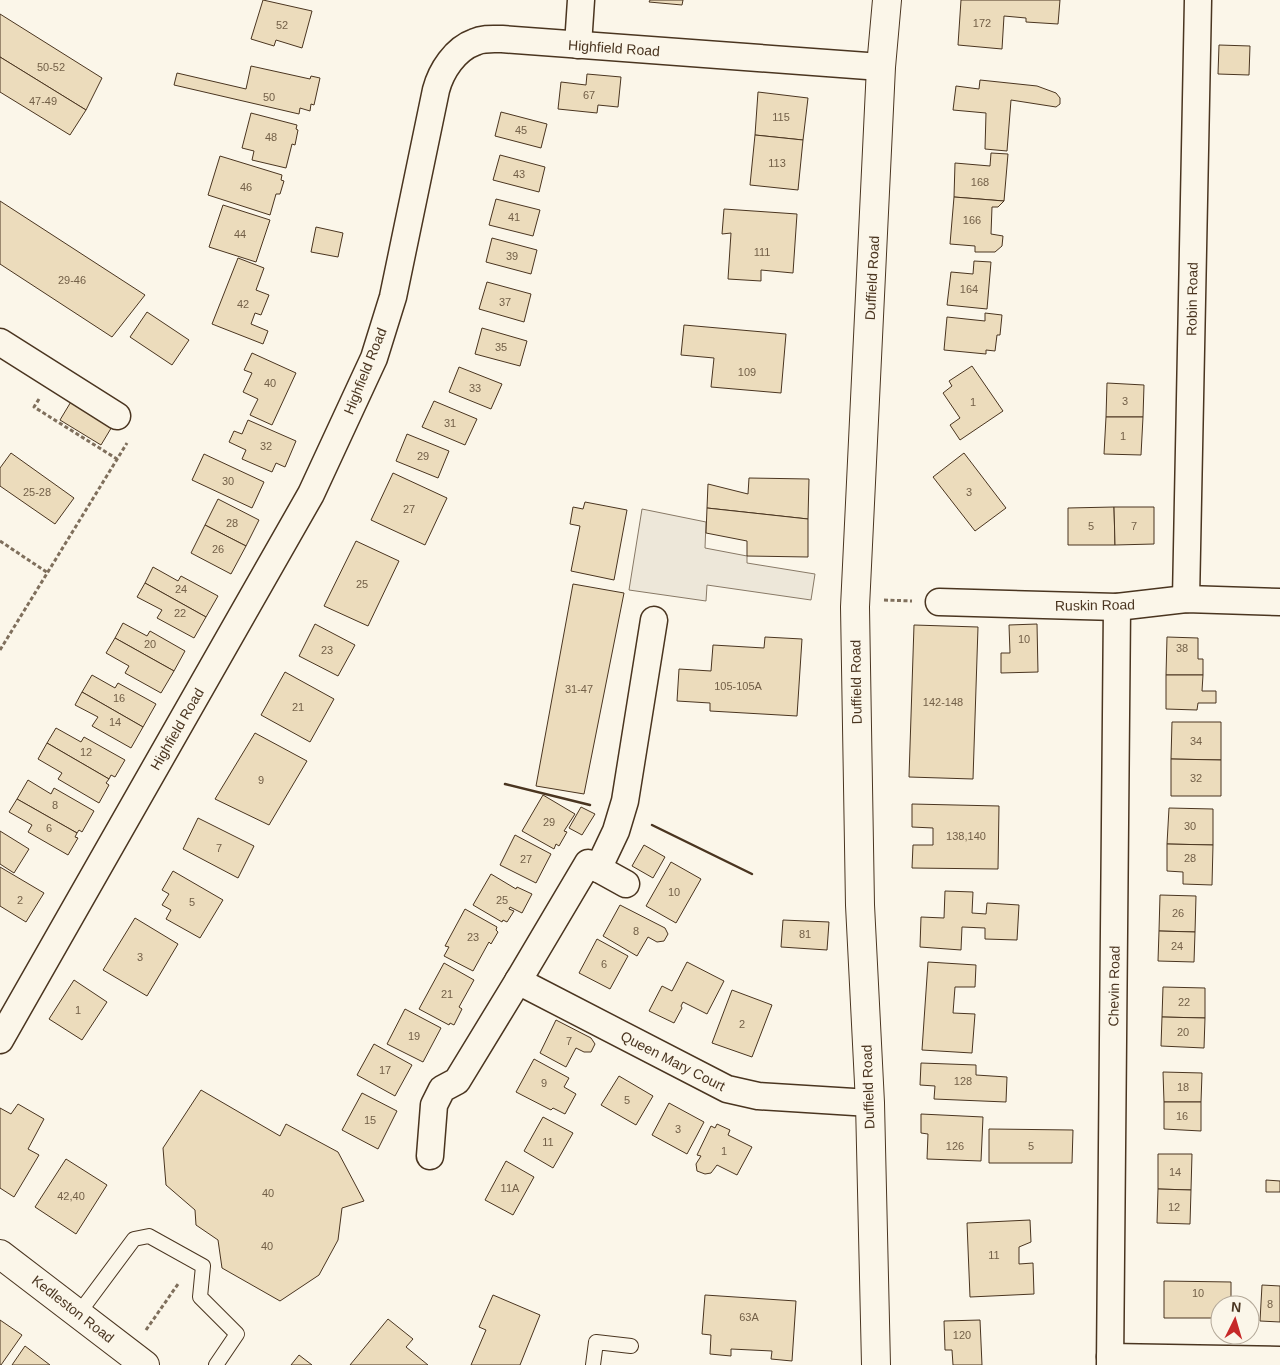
<svg xmlns="http://www.w3.org/2000/svg" width="1280" height="1365" viewBox="0 0 1280 1365" font-family="Helvetica,sans-serif">
	<style>
		.parking { fill: #ede7d9; stroke: #887966 }
		.building { fill: #ecdcbc; stroke: #4a3520 }
		.lines { fill: none; stroke-linecap: round; stroke-linejoin: round }
		.service-casing { stroke: #4a3520; stroke-width: 16 }
		.minor-casing { stroke: #4a3520; stroke-width: 29 }
		.tertiary-casing { stroke: #4a3520; stroke-width: 30 }
		.primary-casing { stroke: #4a3520; stroke-width: 30 }
		.path { stroke: #7f6f5c; stroke-width: 3; stroke-dasharray: 4 2.5; stroke-linecap: butt }
		.service { stroke: #fbf6e9; stroke-width: 14 }
		.minor { stroke: #fbf6e9; stroke-width: 26 }
		.tertiary { stroke: #fbf6e9; stroke-width: 28 }
		.primary { stroke: #fbf6e9; stroke-width: 28 }
		.wall { stroke: #4a3520; stroke-width: 2.5 }
		.labels { text-anchor: middle; dominant-baseline: central; stroke-width: 4; stroke-linejoin: round; paint-order: stroke }
		.number-label { font-size: 11px; fill: #725f47 }
		.street-label { font-size: 14px; fill: #4a3520; stroke: #fbf6e9 }
	</style>
	<rect width="100%" height="100%" fill="#fbf6e9"/>
	<!-- parking -->
	<polygon class="parking" points="642,509 706,522 705,548 747,556 747,563 815,574 811,600 707,585 706,601 629,590"/>
	<!-- building -->
	<g class="building">
		<polygon points="263,0 312,11 302,48 276,40 274,46 251,39"/>
		<polygon points="650,0 683,0 682,5 649,2"/>
		<polygon points="961,0 1060,0 1058,24 1026,22 1026,18 1004,16 1002,49 958,45"/>
		<polygon points="0,14 102,78 86,110 0,57"/>
		<polygon points="1219,45 1250,46 1249,75 1218,74"/>
		<polygon points="0,57 86,110 70,135 0,92"/>
		<polygon points="251,66 310,79 311,76 320,78 314,105 311,104 310,111 300,108 299,114 174,85 177,73 246,89"/>
		<polygon points="587,74 621,77 618,107 598,105 597,113 558,109 561,82 586,85"/>
		<polygon points="980,80 1037,86 1056,93 1060,98 1060,104 1056,107 1011,100 1007,151 985,149 986,113 953,110 956,86 979,89"/>
		<polygon points="758,92 808,98 803,140 755,135"/>
		<polygon points="501,112 547,124 541,148 495,136"/>
		<polygon points="251,113 297,125 296,129 298,130 295,145 292,144 286,168 252,160 254,151 242,148"/>
		<polygon points="755,135 803,140 798,190 750,185"/>
		<polygon points="991,153 1008,154 1004,201 954,197 955,163 990,166"/>
		<polygon points="500,155 545,167 539,192 493,180"/>
		<polygon points="220,156 282,175 281,180 284,181 280,194 276,194 270,215 208,195"/>
		<polygon points="954,197 1004,201 998,207 992,207 991,234 1003,236 1002,246 995,252 975,252 975,246 950,244"/>
		<polygon points="496,199 540,210 533,236 489,225"/>
		<polygon points="0,201 145,295 112,337 0,264"/>
		<polygon points="223,205 270,220 256,262 209,247"/>
		<polygon points="724,209 797,214 793,273 761,270 761,281 728,279 731,233 722,234"/>
		<polygon points="316,227 343,233 338,257 311,252"/>
		<polygon points="492,238 537,250 531,274 486,262"/>
		<polygon points="238,258 264,268 256,290 269,295 261,315 255,313 251,324 268,331 263,344 212,324"/>
		<polygon points="974,261 991,262 987,309 947,305 951,272 973,274"/>
		<polygon points="487,282 531,294 524,322 479,309"/>
		<polygon points="147,312 189,340 172,365 130,337"/>
		<polygon points="985,313 1002,315 1000,335 997,335 995,351 986,350 986,354 944,350 947,317 985,321"/>
		<polygon points="684,325 786,334 781,393 711,387 714,358 681,355"/>
		<polygon points="482,328 527,341 520,366 475,354"/>
		<polygon points="252,353 296,373 272,425 250,415 258,399 243,392 252,373 244,370"/>
		<polygon points="972,366 1003,411 960,440 950,425 960,418 943,393 952,386 949,381"/>
		<polygon points="459,367 502,384 491,409 449,392"/>
		<polygon points="1107,383 1144,385 1143,417 1106,417"/>
		<polygon points="72,400 113,425 101,445 60,420"/>
		<polygon points="434,401 477,419 465,445 422,427"/>
		<polygon points="1106,417 1143,417 1141,455 1104,454"/>
		<polygon points="248,420 296,441 285,467 276,463 272,472 242,459 246,450 229,442 234,431 242,434"/>
		<polygon points="407,434 449,451 438,478 396,461"/>
		<polygon points="11,453 74,498 55,524 0,486 0,468"/>
		<polygon points="964,453 1006,508 975,531 933,477"/>
		<polygon points="204,454 264,482 252,508 192,480"/>
		<polygon points="393,473 447,498 425,545 371,520"/>
		<polygon points="749,478 809,479 808,519 707,508 708,484 748,494"/>
		<polygon points="218,499 259,520 246,546 205,525"/>
		<polygon points="585,502 627,510 614,580 571,571 580,526 570,524 573,507 583,509"/>
		<polygon points="1114,507 1115,545 1068,545 1068,508"/>
		<polygon points="1114,507 1154,507 1154,544 1115,545"/>
		<polygon points="707,508 808,519 808,557 747,556 747,541 706,533"/>
		<polygon points="205,525 246,546 231,574 191,553"/>
		<polygon points="356,541 399,561 368,626 324,606"/>
		<polygon points="153,567 178,581 181,576 218,596 206,617 145,583"/>
		<polygon points="145,583 206,617 194,638 157,618 162,610 137,597"/>
		<polygon points="573,584 624,593 584,794 536,786"/>
		<polygon points="123,623 147,636 150,631 185,651 174,671 115,638"/>
		<polygon points="315,624 355,645 338,676 299,656"/>
		<polygon points="1037,624 1038,672 1001,673 1001,653 1010,653 1009,625"/>
		<polygon points="914,625 978,627 973,779 909,777"/>
		<polygon points="765,637 802,639 797,716 710,711 710,703 677,701 679,669 711,671 713,645 764,648"/>
		<polygon points="1167,637 1198,638 1198,659 1203,659 1203,675 1166,675"/>
		<polygon points="115,638 174,671 161,693 125,673 129,666 106,653"/>
		<polygon points="285,672 334,699 310,742 261,715"/>
		<polygon points="92,675 115,688 118,683 156,704 143,727 82,692"/>
		<polygon points="1166,675 1203,675 1202,691 1216,691 1216,703 1198,703 1197,710 1166,709"/>
		<polygon points="82,692 143,727 131,748 92,726 98,717 75,705"/>
		<polygon points="1172,722 1221,722 1221,760 1171,759"/>
		<polygon points="56,728 81,742 84,737 125,760 115,777 111,775 109,779 47,743"/>
		<polygon points="255,733 307,761 269,825 215,799"/>
		<polygon points="47,743 109,779 106,783 109,785 99,803 58,779 62,773 38,759"/>
		<polygon points="1171,759 1221,760 1221,796 1171,796"/>
		<polygon points="28,780 51,794 54,788 94,811 82,832 79,830 77,833 17,799"/>
		<polygon points="543,795 575,814 564,831 567,832 559,846 556,844 554,849 522,831"/>
		<polygon points="17,799 77,833 75,837 78,838 68,855 28,832 32,825 9,812"/>
		<polygon points="912,804 999,806 998,869 912,868 913,845 933,845 933,828 912,827"/>
		<polygon points="581,807 595,814 582,835 569,828"/>
		<polygon points="1169,808 1213,809 1213,845 1167,844"/>
		<polygon points="198,818 254,846 238,878 183,849"/>
		<polygon points="0,831 29,849 14,873 0,864"/>
		<polygon points="515,835 551,854 536,883 500,865"/>
		<polygon points="1167,844 1213,845 1212,885 1183,884 1183,872 1167,871"/>
		<polygon points="644,845 665,857 653,878 632,866"/>
		<polygon points="671,862 701,879 676,923 646,906"/>
		<polygon points="0,867 44,893 26,922 0,906"/>
		<polygon points="173,871 223,900 200,938 166,919 171,910 162,905 169,894 162,890"/>
		<polygon points="491,874 516,889 517,887 532,894 522,913 510,907 509,909 514,911 507,922 503,920 502,922 473,905"/>
		<polygon points="945,891 973,892 972,913 986,914 987,903 1019,905 1017,940 985,939 985,928 962,927 961,950 920,947 921,917 944,918"/>
		<polygon points="1160,895 1196,896 1195,932 1159,931"/>
		<polygon points="620,905 665,928 668,934 664,941 657,942 648,937 637,956 603,936"/>
		<polygon points="465,909 497,927 496,930 498,932 491,944 489,942 473,971 444,956 449,947 445,946"/>
		<polygon points="135,918 178,944 147,996 103,970"/>
		<polygon points="783,920 829,922 827,950 781,947"/>
		<polygon points="1159,931 1195,932 1194,962 1158,961"/>
		<polygon points="597,939 628,956 610,989 579,973"/>
		<polygon points="687,962 724,981 707,1014 683,1002 681,1006 682,1008 674,1023 649,1011 662,986 672,991"/>
		<polygon points="928,962 976,965 975,987 955,987 953,1013 975,1014 972,1053 922,1050"/>
		<polygon points="444,963 474,980 459,1007 462,1009 454,1025 450,1023 449,1025 419,1009"/>
		<polygon points="74,980 107,1002 82,1040 49,1019"/>
		<polygon points="1163,987 1205,988 1205,1018 1162,1017"/>
		<polygon points="732,990 772,1005 752,1057 712,1043"/>
		<polygon points="405,1009 441,1028 423,1062 387,1044"/>
		<polygon points="1162,1017 1205,1018 1204,1048 1161,1046"/>
		<polygon points="556,1020 591,1038 595,1044 591,1052 584,1052 576,1048 566,1067 540,1053"/>
		<polygon points="374,1044 412,1065 395,1096 357,1075"/>
		<polygon points="534,1059 569,1078 564,1087 576,1094 565,1114 553,1108 551,1110 516,1092"/>
		<polygon points="921,1063 976,1065 976,1075 1007,1077 1006,1102 934,1099 935,1086 920,1085"/>
		<polygon points="1163,1072 1202,1073 1201,1102 1164,1102"/>
		<polygon points="619,1076 653,1096 636,1125 601,1105"/>
		<polygon points="201,1090 280,1136 286,1124 338,1152 364,1201 342,1208 338,1240 319,1275 280,1301 222,1268 218,1240 196,1225 195,1210 166,1185 163,1148"/>
		<polygon points="362,1093 397,1111 378,1149 342,1130"/>
		<polygon points="1164,1102 1201,1102 1201,1131 1164,1129"/>
		<polygon points="669,1103 704,1122 687,1154 652,1135"/>
		<polygon points="18,1104 44,1119 28,1149 39,1155 14,1197 0,1188 0,1108 11,1114"/>
		<polygon points="921,1114 983,1117 981,1161 927,1159 928,1134 921,1133"/>
		<polygon points="543,1117 573,1133 553,1168 524,1151"/>
		<polygon points="717,1124 730,1130 728,1135 752,1147 737,1175 717,1165 711,1173 705,1174 697,1171 696,1164 701,1156 697,1155 711,1126 715,1128"/>
		<polygon points="989,1129 1073,1130 1072,1163 989,1163"/>
		<polygon points="1158,1154 1192,1154 1191,1190 1158,1189"/>
		<polygon points="66,1159 107,1185 76,1234 35,1207"/>
		<polygon points="506,1161 534,1177 513,1215 485,1200"/>
		<polygon points="1266,1180 1280,1181 1280,1192 1266,1192"/>
		<polygon points="1158,1189 1191,1190 1190,1224 1157,1223"/>
		<polygon points="1030,1220 1031,1242 1019,1247 1019,1264 1033,1263 1034,1294 970,1297 967,1223"/>
		<polygon points="1164,1281 1231,1282 1231,1305 1220,1305 1220,1318 1164,1318"/>
		<polygon points="1262,1285 1280,1286 1280,1322 1260,1321"/>
		<polygon points="493,1295 540,1315 520,1365 471,1365 486,1330 479,1327"/>
		<polygon points="705,1295 796,1301 792,1361 771,1359 772,1351 731,1349 731,1356 710,1354 711,1335 702,1334"/>
		<polygon points="388,1319 413,1339 406,1347 428,1365 350,1365"/>
		<polygon points="0,1320 22,1335 1,1365 0,1365"/>
		<polygon points="980,1320 982,1365 953,1365 952,1350 945,1350 944,1321"/>
		<polygon points="25,1346 50,1365 12,1365"/>
		<polygon points="299,1355 312,1365 291,1365"/>
	</g>
	<g class="lines">
		<!-- service casing -->
		<g class="service-casing">
			<g id="service">
				<polyline points="79,1313 134,1239 149,1236 203,1266 200,1297 237,1334 216,1365"/>
				<polyline points="593,1365 596,1342 631,1346"/>
			</g>
		</g>
		<!-- minor casing -->
		<g class="minor-casing">
			<g id="minor">
				<polyline points="578,45 581,0"/>
				<polyline points="0,342 117,416"/>
				<polyline points="1186,599 1198,0"/>
				<polyline points="939,602 1117,607 1186,599 1280,602"/>
				<polyline points="598,869 616,831 625,801 654,620"/>
				<polyline points="626,884 588,863 518,981 727,1089 758,1096 870,1103"/>
				<path d="M0,1040L311,494L374,358L393,297L436,90C441,71 455,49 475,42C483,38 493,39 502,39L881,67"/>
				<polyline points="430,1156 434,1105 442,1089 457,1081 518,981"/>
				<polyline points="1110,1357 1280,1360"/>
				<polyline points="1110,1365 1117,607"/>
			</g>
		</g>
		<!-- tertiary casing -->
		<g class="tertiary-casing">
			<polyline id="tertiary" points="0,1254 145,1365"/>
		</g>
		<!-- primary casing -->
		<g class="primary-casing">
			<polyline id="primary" points="876,1365 870,1103 860,905 855,607 881,67 887,0"/>
		</g>
		<!-- path -->
		<g class="path">
			<polyline points="39,399 34,407 117,459"/>
			<polyline points="0,541 48,573"/>
			<polyline points="884,600 912,601"/>
			<polyline points="0,650 127,443"/>
			<polyline points="146,1330 178,1284"/>
		</g>
		<!-- service -->
		<use href="#service" class="service"/>
		<!-- minor -->
		<use href="#minor" class="minor"/>
		<!-- tertiary -->
		<use href="#tertiary" class="tertiary"/>
		<!-- primary -->
		<use href="#primary" class="primary"/>
		<!-- wall -->
		<g class="wall">
			<polyline points="505,784 590,805"/>
			<polyline points="652,825 752,874"/>
		</g>
	</g>
	<g class="labels">
		<!-- number labels -->
		<g class="number-label">
			<text x="982" y="23">172</text>
			<text x="282" y="25">52</text>
			<text x="51" y="67">50-52</text>
			<text x="589" y="95">67</text>
			<text x="269" y="97">50</text>
			<text x="43" y="101">47-49</text>
			<text x="781" y="117">115</text>
			<text x="521" y="130">45</text>
			<text x="271" y="137">48</text>
			<text x="777" y="163">113</text>
			<text x="519" y="174">43</text>
			<text x="980" y="182">168</text>
			<text x="246" y="187">46</text>
			<text x="514" y="217">41</text>
			<text x="972" y="220">166</text>
			<text x="240" y="234">44</text>
			<text x="762" y="252">111</text>
			<text x="512" y="256">39</text>
			<text x="72" y="280">29-46</text>
			<text x="969" y="289">164</text>
			<text x="505" y="302">37</text>
			<text x="243" y="304">42</text>
			<text x="501" y="347">35</text>
			<text x="747" y="372">109</text>
			<text x="270" y="383">40</text>
			<text x="475" y="388">33</text>
			<text x="1125" y="401">3</text>
			<text x="973" y="402">1</text>
			<text x="450" y="423">31</text>
			<text x="1123" y="436">1</text>
			<text x="266" y="446">32</text>
			<text x="423" y="456">29</text>
			<text x="228" y="481">30</text>
			<text x="37" y="492">25-28</text>
			<text x="969" y="492">3</text>
			<text x="409" y="509">27</text>
			<text x="232" y="523">28</text>
			<text x="1091" y="526">5</text>
			<text x="1134" y="526">7</text>
			<text x="218" y="549">26</text>
			<text x="362" y="584">25</text>
			<text x="181" y="589">24</text>
			<text x="180" y="613">22</text>
			<text x="1024" y="639">10</text>
			<text x="150" y="644">20</text>
			<text x="1182" y="648">38</text>
			<text x="327" y="650">23</text>
			<text x="738" y="686">105-105A</text>
			<text x="579" y="689">31-47</text>
			<text x="119" y="698">16</text>
			<text x="943" y="702">142-148</text>
			<text x="298" y="707">21</text>
			<text x="115" y="722">14</text>
			<text x="1196" y="741">34</text>
			<text x="86" y="752">12</text>
			<text x="1196" y="778">32</text>
			<text x="261" y="780">9</text>
			<text x="55" y="805">8</text>
			<text x="549" y="822">29</text>
			<text x="1190" y="826">30</text>
			<text x="49" y="828">6</text>
			<text x="966" y="836">138,140</text>
			<text x="219" y="848">7</text>
			<text x="1190" y="858">28</text>
			<text x="526" y="859">27</text>
			<text x="674" y="892">10</text>
			<text x="20" y="900">2</text>
			<text x="502" y="900">25</text>
			<text x="192" y="902">5</text>
			<text x="1178" y="913">26</text>
			<text x="636" y="931">8</text>
			<text x="805" y="934">81</text>
			<text x="473" y="937">23</text>
			<text x="1177" y="946">24</text>
			<text x="140" y="957">3</text>
			<text x="604" y="964">6</text>
			<text x="447" y="994">21</text>
			<text x="1184" y="1002">22</text>
			<text x="78" y="1010">1</text>
			<text x="742" y="1024">2</text>
			<text x="1183" y="1032">20</text>
			<text x="414" y="1036">19</text>
			<text x="569" y="1041">7</text>
			<text x="385" y="1070">17</text>
			<text x="963" y="1081">128</text>
			<text x="544" y="1083">9</text>
			<text x="1183" y="1087">18</text>
			<text x="627" y="1100">5</text>
			<text x="1182" y="1116">16</text>
			<text x="370" y="1120">15</text>
			<text x="678" y="1129">3</text>
			<text x="548" y="1142">11</text>
			<text x="955" y="1146">126</text>
			<text x="1031" y="1146">5</text>
			<text x="724" y="1151">1</text>
			<text x="1175" y="1172">14</text>
			<text x="510" y="1188">11A</text>
			<text x="268" y="1193">40</text>
			<text x="71" y="1196">42,40</text>
			<text x="1174" y="1207">12</text>
			<text x="267" y="1246">40</text>
			<text x="994" y="1255">11</text>
			<text x="1198" y="1293">10</text>
			<text x="1270" y="1304">8</text>
			<text x="749" y="1317">63A</text>
			<text x="962" y="1335">120</text>
		</g>
		<!-- street labels -->
		<g class="street-label">
			<text transform="translate(614 48) rotate(4)">Highfield Road</text>
			<text transform="translate(872 278) rotate(-87)">Duffield Road</text>
			<text transform="translate(1192 299) rotate(-89)">Robin Road</text>
			<text transform="translate(365 371) rotate(-68)">Highfield Road</text>
			<text transform="translate(1095 605) rotate(-1)">Ruskin Road</text>
			<text transform="translate(856 682) rotate(-91)">Duffield Road</text>
			<text transform="translate(177 729) rotate(-60)">Highfield Road</text>
			<text transform="translate(1114 986) rotate(-89)">Chevin Road</text>
			<text transform="translate(673 1061) rotate(27)">Queen Mary Court</text>
			<text transform="translate(868 1087) rotate(-92)">Duffield Road</text>
			<text transform="translate(73 1309) rotate(38)">Kedleston Road</text>
		</g>
	</g>
	<!-- north arrow -->
	<g transform="translate(1235 1320) rotate(5)"><circle r="24" fill="#fbf6e9" stroke="#b4a999"/>
	<path d="M0-4L9 19L0 12L-9 19Z" fill="#c62828"/>
	<text y="-8" font-size="14" font-weight="bold" text-anchor="middle" fill="#4a3520">N</text>
	</g>
</svg>
